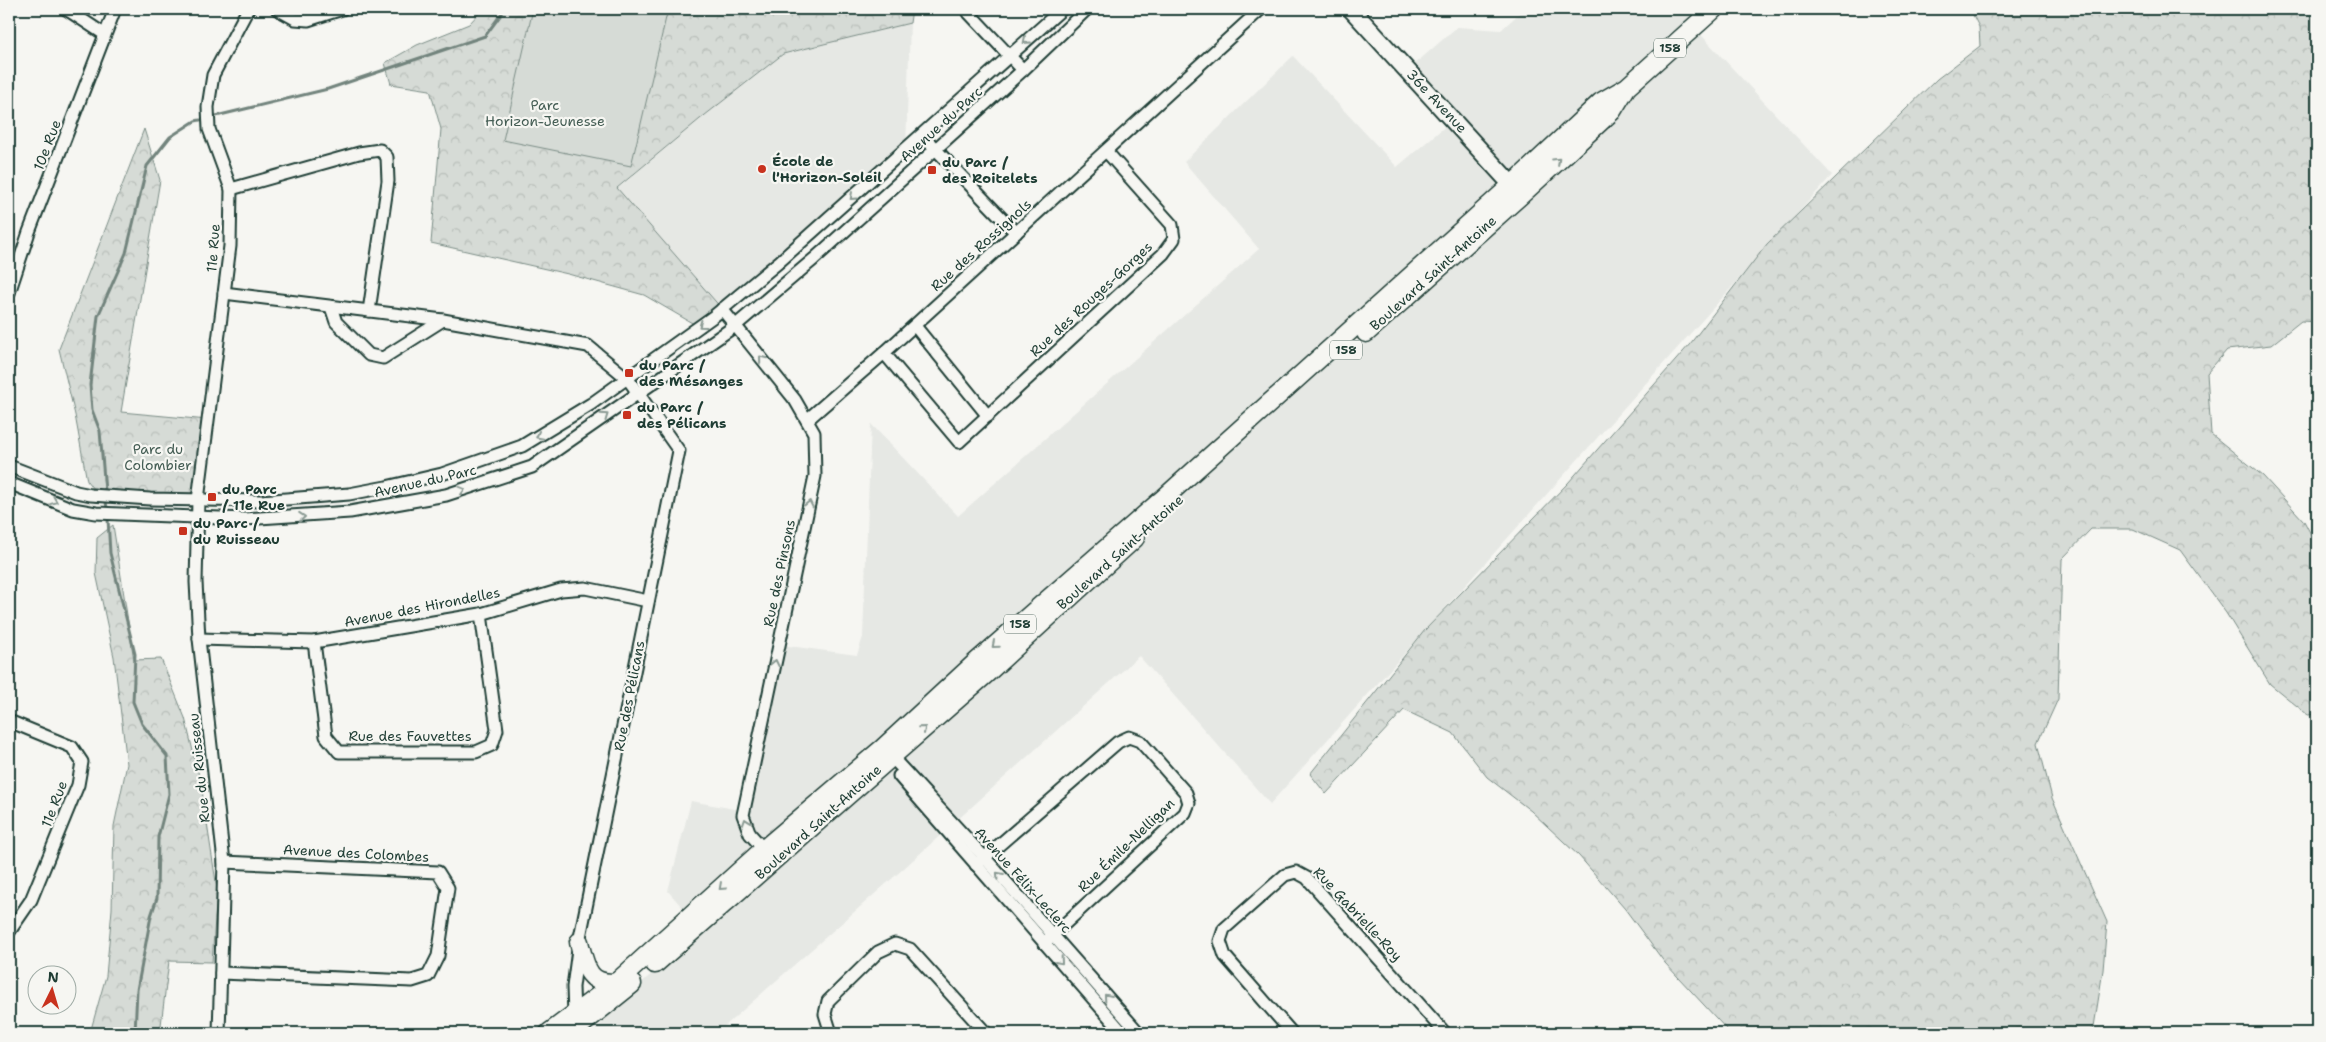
<svg xmlns="http://www.w3.org/2000/svg" width="2326" height="1042" viewBox="0 0 2326 1042" font-family="'Shantell Sans',sans-serif">
	<style>
		.built { fill: #e6e8e4 }
		.forest { fill: url(#forest-crowns); stroke: #7a8c85 }
		.pitch { fill: #d6dbd6; stroke: #7a8c85 }
		.lines { fill: none; stroke-linecap: round; stroke-linejoin: round }
		.stream { stroke: #72847d; stroke-width: 3 }
		.street-casing { stroke: #1f3d34; stroke-width: 15 }
		.secondary-casing { stroke: #1f3d34; stroke-width: 20 }
		.primary-casing { stroke: #1f3d34; stroke-width: 21 }
		.street { stroke: #f6f6f2; stroke-width: 11 }
		.secondary { stroke: #f6f6f2; stroke-width: 16 }
		.primary { stroke: #f6f6f2; stroke-width: 18 }
		.oneway { stroke: #8a9a93 }
		.poi-dot { fill: #c8321e; stroke: #f6f6f2; stroke-width: 2 }
		.labels { text-anchor: middle; dominant-baseline: central; stroke-width: 4.5; stroke-linejoin: round; paint-order: stroke }
		.shield { fill: #f6f6f2; stroke: #60746d; stroke-width: 1 }
		.shield-label { font-size: 12px; font-weight: bold; fill: #1f3d34 }
		.street-label { font-size: 14px; fill: #1f3d34; stroke: #f6f6f2 }
		.park-label { font-size: 14px; fill: #445d54; stroke: #f6f6f2 }
		.poi-label { font-size: 14px; font-weight: bold; fill: #1f3d34; stroke: #f6f6f2; text-anchor: start }
	</style>
	<defs>
		<pattern id="forest-crowns" width="20" height="18" patternUnits="userSpaceOnUse" patternTransform="scale(1.25)"><rect width="20" height="18" fill="#d6dbd6"/><path d="M2 6a3 3 0 1 1 6 0M12 15a3 3 0 1 1 6 0" fill="none" stroke="#b7bdb8"/></pattern>
	</defs>
	<rect width="100%" height="100%" fill="#f6f6f2"/>
	<filter id="ink" filterUnits="userSpaceOnUse"><feTurbulence type="fractalNoise" baseFrequency=".02" numOctaves="2"/><feDisplacementMap in="SourceGraphic" scale="10" xChannelSelector="R" yChannelSelector="G"/><feConvolveMatrix kernelMatrix="1 2 1 2 8 2 1 2 1" color-interpolation-filters="sRGB"/></filter>
	<g filter="url(#ink)">
		<!-- built -->
		<g class="built">
			<polygon points="1524,9 1706,9 1691,24 1832,175 1270,804 1139,656 903,869 717,1033 593,1033 625,997 702,930 668,891 691,801 745,811 781,645 857,655 863,637 871,424 958,516 1259,249 1184,162 1293,56 1397,167 1454,119 1408,70 1457,27 1501,30"/>
			<polygon points="910,23 906,149 722,309 617,189 700,119 783,54"/>
		</g>
		<!-- forest -->
		<g class="forest">
			<polygon points="483,9 912,9 910,23 783,54 700,119 617,188 722,309 699,327 644,295 568,274 431,243 441,129 430,90 391,84 385,63 417,45 469,24"/>
			<polygon points="1970,9 2317,9 2317,322 2301,321 2271,345 2227,350 2207,373 2211,434 2263,476 2304,521 2317,546 2317,714 2308,715 2270,684 2226,613 2180,550 2133,529 2091,529 2062,559 2058,699 2038,743 2052,798 2107,922 2103,970 2093,1033 1730,1033 1665,963 1625,909 1579,856 1531,811 1487,777 1453,733 1404,710 1326,794 1310,774 1425,630 1568,483 1690,344 1767,244 1937,79 1980,46 1979,27"/>
			<polygon points="144,129 160,180 121,412 208,420 198,501 109,497 93,489 87,481 75,415 59,349"/>
			<polygon points="113,525 134,660 161,659 185,718 201,784 217,889 212,962 169,961 160,1033 90,1033 106,976 112,909 114,826 127,764 114,657 96,573 97,538"/>
		</g>
		<!-- pitch -->
		<polygon class="pitch" points="533,9 668,9 631,166 503,140"/>
		<g class="lines">
			<!-- stream -->
			<g class="stream">
				<polyline points="216,116 328,89 485,36 505,9"/>
				<polyline points="105,491 100,431 92,410 90,385 98,316 126,253 147,166 170,137 195,121 200,120"/>
				<polyline points="106,502 107,508"/>
				<polyline points="108,519 110,553 135,654 133,702 142,724 167,756 169,794 158,837 157,898 151,916 137,990 135,1033"/>
			</g>
			<!-- street casing -->
			<g class="street-casing">
				<g id="street">
					<polyline points="66,9 104,34"/>
					<polyline points="277,9 295,19 308,20 342,9"/>
					<polyline points="968,9 969,13 1023,70"/>
					<polyline points="922,135 1016,233"/>
					<polyline points="231,189 359,153 380,150 387,157 388,181 369,311"/>
					<polyline points="9,293 29,232 115,9"/>
					<polyline points="224,293 443,320 588,346 628,379 679,451 579,942 573,987 574,1015"/>
					<polyline points="331,307 336,322 369,355 383,358 443,320"/>
					<polyline points="722,309 795,400 814,433 815,476 743,815 750,834 768,854"/>
					<polyline points="915,326 988,416"/>
					<polyline points="884,353 959,442 1163,254 1174,239 1172,225 1106,151"/>
					<polyline points="807,420 884,353 1261,9"/>
					<polyline points="9,466 76,492 91,495 150,499 261,501 349,494 386,487 442,474 522,446 591,404 714,316 779,262 1062,9"/>
					<polyline points="9,483 73,509 96,513 245,519 350,512 446,495 532,467 735,326 814,259 1023,70 1087,9"/>
					<polyline points="199,639 314,642 481,614 561,590 585,588 648,601"/>
					<polyline points="314,642 326,736 339,752 476,752 492,745 497,730 481,614"/>
					<polyline points="9,721 72,747 82,762 78,785 31,900 9,932"/>
					<polyline points="888,753 984,857 1139,1033"/>
					<polyline points="899,776 1123,1033"/>
					<polyline points="976,865 1118,742 1129,737 1140,741 1186,793 1189,803 1185,813 1044,943"/>
					<polyline points="221,973 412,981 428,976 438,956 448,888 438,872 224,862"/>
					<polyline points="219,1033 224,862 199,639 196,582 198,500 230,246 231,189 209,129 208,107 213,75 248,9"/>
					<polyline points="831,1033 825,1014 828,1001 878,952 895,944 910,949 986,1033"/>
					<polyline points="1292,1033 1225,956 1220,941 1224,929 1285,875 1296,872 1307,878 1445,1033"/>
				</g>
			</g>
			<!-- secondary casing -->
			<g class="secondary-casing">
				<polyline id="secondary" points="1351,9 1521,195"/>
			</g>
			<!-- primary casing -->
			<g class="primary-casing">
				<g id="primary">
					<polyline points="1366,333 1521,195 1612,111 1625,90"/>
					<path d="M579,942C585,965 588,987 617,982"/>
					<polyline points="655,964 986,674 1135,538"/>
					<polyline points="549,1033 617,982 764,849 883,748 974,664 1164,498 1512,185 1601,102 1627,87 1714,9"/>
					<polyline points="571,1033 632,984"/>
				</g>
			</g>
			<!-- street -->
			<use href="#street" class="street"/>
			<!-- secondary -->
			<use href="#secondary" class="secondary"/>
			<!-- primary -->
			<use href="#primary" class="primary"/>
		</g>
		<!-- one-way arrows -->
		<defs><path id="oneway-chevron" d="M-2-3.5L2.5 0L-2 3.5" fill="none" stroke-width="1.6" stroke-linecap="round" stroke-linejoin="round" transform="scale(1.25)"/></defs>
		<g class="oneway">
			<use href="#oneway-chevron" transform="translate(1026 41) rotate(138)"/>
			<use href="#oneway-chevron" transform="translate(1557 161) rotate(-43)"/>
			<use href="#oneway-chevron" transform="translate(853 197) rotate(138)"/>
			<use href="#oneway-chevron" transform="translate(702 325) rotate(144)"/>
			<use href="#oneway-chevron" transform="translate(762 359) rotate(-129)"/>
			<use href="#oneway-chevron" transform="translate(605 416) rotate(-35)"/>
			<use href="#oneway-chevron" transform="translate(539 436) rotate(151)"/>
			<use href="#oneway-chevron" transform="translate(462 490) rotate(-17)"/>
			<use href="#oneway-chevron" transform="translate(54 501) rotate(22)"/>
			<use href="#oneway-chevron" transform="translate(809 504) rotate(-78)"/>
			<use href="#oneway-chevron" transform="translate(302 517) rotate(-4)"/>
			<use href="#oneway-chevron" transform="translate(995 645) rotate(139)"/>
			<use href="#oneway-chevron" transform="translate(775 663) rotate(-78)"/>
			<use href="#oneway-chevron" transform="translate(923 729) rotate(-41)"/>
			<use href="#oneway-chevron" transform="translate(746 822) rotate(-109)"/>
			<use href="#oneway-chevron" transform="translate(999 875) rotate(-132)"/>
			<use href="#oneway-chevron" transform="translate(722 887) rotate(138)"/>
			<use href="#oneway-chevron" transform="translate(1060 961) rotate(49)"/>
			<use href="#oneway-chevron" transform="translate(1107 997) rotate(-131)"/>
		</g>
	</g>
	<!-- markers -->
	<g class="poi-dot">
		<circle cx="762" cy="169" r="5"/>
		<rect x="927" y="165" width="10" height="10" rx="2.5"/>
		<rect x="624" y="368" width="10" height="10" rx="2.5"/>
		<rect x="622" y="410" width="10" height="10" rx="2.5"/>
		<rect x="207" y="492" width="10" height="10" rx="2.5"/>
		<rect x="178" y="526" width="10" height="10" rx="2.5"/>
	</g>
	<g class="labels">
		<!-- shield labels -->
		<g class="shield">
			<rect x="1654" y="38.5" width="32" height="19" rx="4"/>
			<rect x="1330" y="340.5" width="32" height="19" rx="4"/>
			<rect x="1004" y="614.5" width="32" height="19" rx="4"/>
		</g>
		<g class="shield-label">
			<text x="1670" y="48">158</text>
			<text x="1346" y="350">158</text>
			<text x="1020" y="624">158</text>
		</g>
		<!-- street labels -->
		<g class="street-label">
			<text transform="translate(1437 101) rotate(47)">36e Avenue</text>
			<text transform="translate(941 124) rotate(-42)">Avenue du Parc</text>
			<text transform="translate(47 145) rotate(-69)">10e Rue</text>
			<text transform="translate(981 245) rotate(-42)">Rue des Rossignols</text>
			<text transform="translate(213 248) rotate(-86)">11e Rue</text>
			<text transform="translate(1433 273) rotate(-42)">Boulevard Saint-Antoine</text>
			<text transform="translate(1091 299) rotate(-43)">Rue des Rouges-Gorges</text>
			<text transform="translate(425 481) rotate(-13)">Avenue du Parc</text>
			<text transform="translate(1120 552) rotate(-42)">Boulevard Saint-Antoine</text>
			<text transform="translate(779 573) rotate(-78)">Rue des Pinsons</text>
			<text transform="translate(422 607) rotate(-11)">Avenue des Hirondelles</text>
			<text transform="translate(629 696) rotate(-79)">Rue des Pélicans</text>
			<text x="410" y="736">Rue des Fauvettes</text>
			<text transform="translate(199 768) rotate(-96)">Rue du Ruisseau</text>
			<text transform="translate(54 804) rotate(-69)">11e Rue</text>
			<text transform="translate(818 822) rotate(-42)">Boulevard Saint-Antoine</text>
			<text transform="translate(1126 845) rotate(-44)">Rue Émile-Nelligan</text>
			<text transform="translate(356 853) rotate(3)">Avenue des Colombes</text>
			<text transform="translate(1023 880) rotate(48)">Avenue Félix-Leclerc</text>
			<text transform="translate(1358 914) rotate(47)">Rue Gabrielle-Roy</text>
		</g>
		<!-- park labels -->
		<g class="park-label">
			<text x="545" y="105">Parc<tspan x="545" dy="16">Horizon-Jeunesse</tspan></text>
			<text x="158" y="449">Parc du<tspan x="158" dy="16">Colombier</tspan></text>
		</g>
		<!-- poi labels -->
		<g class="poi-label">
			<text x="772" y="161">École de<tspan x="772" dy="16">l'Horizon-Soleil</tspan></text>
			<text x="942" y="162">du Parc /<tspan x="942" dy="16">des Roitelets</tspan></text>
			<text x="639" y="365">du Parc /<tspan x="639" dy="16">des Mésanges</tspan></text>
			<text x="637" y="407">du Parc /<tspan x="637" dy="16">des Pélicans</tspan></text>
			<text x="222" y="489">du Parc<tspan x="222" dy="16">/ 11e Rue</tspan></text>
			<text x="193" y="523">du Parc /<tspan x="193" dy="16">du Ruisseau</tspan></text>
		</g>
	</g>
	<!-- margin -->
	<rect width="2326" height="1042" fill="none" stroke="#f6f6f2" stroke-width="30"/>
	<rect x="15" y="15" width="2296" height="1012" fill="none" stroke="#1f3d34" stroke-width="2" filter="url(#ink)"/>
	<!-- north arrow -->
	<g transform="translate(52 990) rotate(5)"><circle r="24" fill="#f6f6f2" stroke="#a0aca6"/>
	<path d="M0-4L9 19L0 12L-9 19Z" fill="#c8321e"/>
	<text y="-8" font-size="14" font-weight="bold" text-anchor="middle" fill="#1f3d34">N</text>
	</g>
</svg>
